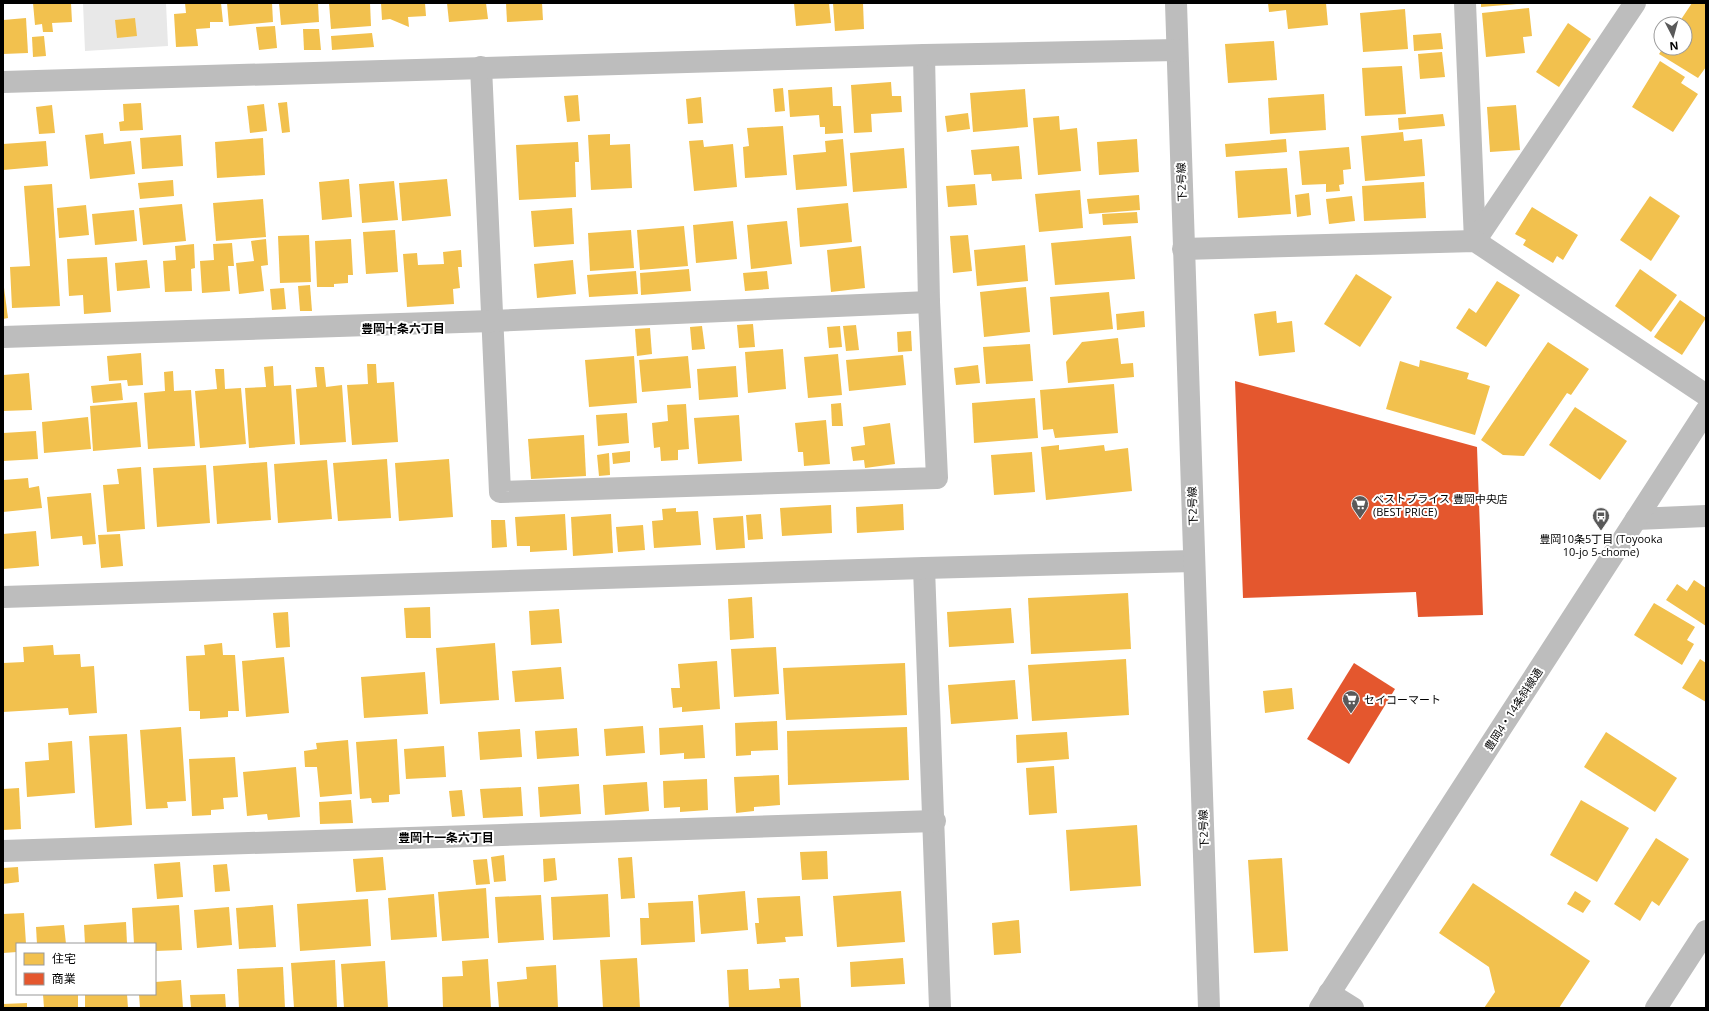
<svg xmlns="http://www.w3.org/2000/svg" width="1709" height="1011" viewBox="0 0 1709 1011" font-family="'Open Sans','Noto Sans JP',sans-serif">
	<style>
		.green { fill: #e8e8e8 }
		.homes { fill: #f2c14e }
		.shops { fill: #e4572e }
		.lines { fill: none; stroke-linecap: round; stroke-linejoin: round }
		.minor { stroke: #bdbdbd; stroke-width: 22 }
		.tertiary { stroke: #bdbdbd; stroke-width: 22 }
		.labels { text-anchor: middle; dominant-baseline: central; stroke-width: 4; stroke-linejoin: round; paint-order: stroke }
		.street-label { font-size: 11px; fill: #000; stroke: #fff }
		.poi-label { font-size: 11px; fill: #000; stroke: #fff; text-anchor: start }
		.neighbourhood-label { font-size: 12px; font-weight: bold; fill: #000; stroke: #fff }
	</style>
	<rect width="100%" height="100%" fill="#fff"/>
	<!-- green -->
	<polygon class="green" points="83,3 166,3 168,46 85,51"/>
	<!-- homes -->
	<g class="homes">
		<polygon points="33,3 71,3 72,22 52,23 53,32 43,32 42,24 35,25"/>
		<polygon points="185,3 221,3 223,22 210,22 210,28 196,29 198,46 176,47 174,14 186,13"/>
		<polygon points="227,3 272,3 273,22 229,26"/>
		<polygon points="279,3 318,3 319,22 281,25"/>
		<polygon points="329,3 370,3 371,26 331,29"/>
		<polygon points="381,3 425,3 426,16 408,17 409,27 390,19 382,20"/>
		<polygon points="447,3 486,3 488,19 449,22"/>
		<polygon points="506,3 542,3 543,20 507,22"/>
		<polygon points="794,3 829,3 831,23 796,26"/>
		<polygon points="833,3 863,3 864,29 835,31"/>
		<polygon points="1268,3 1326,3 1328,25 1288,29 1286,10 1269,12"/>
		<polygon points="1481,3 1516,3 1517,4 1481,7"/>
		<polygon points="1692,3 1706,3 1706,67 1698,78 1659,54 1663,48 1685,48 1685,24 1678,24"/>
		<polygon points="1529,8 1532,36 1523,37 1525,53 1486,57 1482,13"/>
		<polygon points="1405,9 1408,49 1363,52 1360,13"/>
		<polygon points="26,18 28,53 3,54 3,20"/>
		<polygon points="135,18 137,36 117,38 115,20"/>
		<polygon points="1568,23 1591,39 1559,87 1536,72"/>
		<polygon points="275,26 277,48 259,50 256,27"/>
		<polygon points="303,29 319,29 321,50 304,50"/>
		<polygon points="372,33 374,47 332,50 331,36"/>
		<polygon points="1441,33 1443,49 1414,51 1413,35"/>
		<polygon points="44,36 46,56 33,57 32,37"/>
		<polygon points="1274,41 1277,80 1228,83 1225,44"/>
		<polygon points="1442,52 1445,77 1420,79 1418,54"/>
		<polygon points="1660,61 1685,77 1681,83 1698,94 1673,132 1632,107"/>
		<polygon points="1402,66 1406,114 1365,116 1362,68"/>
		<polygon points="891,82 892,96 901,96 902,112 871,114 872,132 854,133 851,85"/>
		<polygon points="832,87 833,106 841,106 843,133 825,134 825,127 820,127 819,115 790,117 788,90"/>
		<polygon points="783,88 785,111 775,112 773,89"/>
		<polygon points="1025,89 1028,127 973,132 970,93"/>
		<polygon points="1324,94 1326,130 1270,134 1268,98"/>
		<polygon points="578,95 580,121 567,122 564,96"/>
		<polygon points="701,97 703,123 688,124 686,99"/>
		<polygon points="287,102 290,132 282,133 278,103"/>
		<polygon points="141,103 143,130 120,131 119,122 124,121 123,104"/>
		<polygon points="264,104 267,131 250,133 247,106"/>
		<polygon points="52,105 55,133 39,134 36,107"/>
		<polygon points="1516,105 1520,150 1490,152 1487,107"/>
		<polygon points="968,113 970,129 947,132 945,116"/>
		<polygon points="1443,114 1445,126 1399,130 1398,118"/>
		<polygon points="1059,116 1060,130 1077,128 1081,171 1038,175 1033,118"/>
		<polygon points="783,126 787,175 745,178 743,147 749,146 747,128"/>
		<polygon points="1403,132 1404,141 1422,139 1425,176 1365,181 1361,136"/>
		<polygon points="103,133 104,144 131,141 135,174 90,179 85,135"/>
		<polygon points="610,134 610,145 630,144 632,188 591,190 588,135"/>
		<polygon points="181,135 183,166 142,169 140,138"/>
		<polygon points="263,138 265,175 217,178 215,142"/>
		<polygon points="843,139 847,186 796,190 793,155 826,152 825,141"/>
		<polygon points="1137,139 1139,172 1099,175 1097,142"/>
		<polygon points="1286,139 1287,152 1226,157 1225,144"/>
		<polygon points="703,140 704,147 733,144 737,187 694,191 689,141"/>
		<polygon points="46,141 48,166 3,170 3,144"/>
		<polygon points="578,142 579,162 575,162 576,197 519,200 516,145"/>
		<polygon points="1019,146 1022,179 992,181 991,174 974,175 971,150"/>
		<polygon points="1349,147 1351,169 1343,170 1344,184 1339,185 1340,191 1326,192 1326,184 1302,185 1299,151"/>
		<polygon points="904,148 907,188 853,192 850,153"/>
		<polygon points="1287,168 1291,214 1238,218 1235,171"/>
		<polygon points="349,179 352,217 322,220 319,182"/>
		<polygon points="447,179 451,216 402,221 399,183"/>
		<polygon points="173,180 174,196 140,199 138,183"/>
		<polygon points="394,181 398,220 362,223 359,184"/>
		<polygon points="1424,182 1426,218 1364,221 1362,186"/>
		<polygon points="52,184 60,306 12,308 10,267 30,266 24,186"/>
		<polygon points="975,184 977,205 948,207 946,186"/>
		<polygon points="1080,190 1083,228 1039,232 1035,194"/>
		<polygon points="1309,193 1311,215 1297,217 1295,195"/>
		<polygon points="1139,195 1140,210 1089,214 1087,199"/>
		<polygon points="1352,196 1355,221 1329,224 1326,199"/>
		<polygon points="1650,196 1680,216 1651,261 1620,240"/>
		<polygon points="263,199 266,237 216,241 213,203"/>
		<polygon points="848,203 852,242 800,247 797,208"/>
		<polygon points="182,204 186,241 143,245 139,208"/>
		<polygon points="86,205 89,235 59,238 57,208"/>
		<polygon points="1532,207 1578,235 1563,260 1557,256 1553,263 1523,245 1526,240 1515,234"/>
		<polygon points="572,208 574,244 534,247 531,211"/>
		<polygon points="134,210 137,241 95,245 92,214"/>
		<polygon points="1137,212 1138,223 1103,225 1102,214"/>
		<polygon points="733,221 737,259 696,263 693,225"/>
		<polygon points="787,221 792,264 751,269 747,225"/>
		<polygon points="684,226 688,266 640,270 637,230"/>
		<polygon points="395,230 398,272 366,274 363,232"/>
		<polygon points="631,230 634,268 590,271 588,233"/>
		<polygon points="309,235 311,282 280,283 278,236"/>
		<polygon points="968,235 972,271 953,273 950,236"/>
		<polygon points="1131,236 1135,279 1055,285 1051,243"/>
		<polygon points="266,239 268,265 261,266 264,291 239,294 236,263 254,261 251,241"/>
		<polygon points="351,239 353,275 348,275 348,283 334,284 334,287 317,287 315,241"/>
		<polygon points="232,243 234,266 228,266 230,291 202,293 200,261 214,260 213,244"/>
		<polygon points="194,244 195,268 191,269 192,291 165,292 163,261 176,260 175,246"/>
		<polygon points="1025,245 1028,281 977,286 974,250"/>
		<polygon points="861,246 865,288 831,292 827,250"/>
		<polygon points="461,250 462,267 458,267 460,288 453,289 454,304 407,307 403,254 417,253 418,265 444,264 443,252"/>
		<polygon points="107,257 111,312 84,314 83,295 69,296 67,259"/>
		<polygon points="147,260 150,288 117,291 115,263"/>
		<polygon points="573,260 576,294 537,298 534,264"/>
		<polygon points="689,269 691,291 641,295 640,273"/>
		<polygon points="1640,269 1677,295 1651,332 1615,306"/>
		<polygon points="636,271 638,294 589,297 587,275"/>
		<polygon points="767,271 769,289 745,291 743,273"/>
		<polygon points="1356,274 1392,297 1360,347 1324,324"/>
		<polygon points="3,280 8,318 3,319"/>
		<polygon points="1497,281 1520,295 1486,347 1456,328 1469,308 1476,313"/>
		<polygon points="310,285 312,311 300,311 298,286"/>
		<polygon points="1026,287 1030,332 984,337 980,292"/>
		<polygon points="284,288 286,309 272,310 270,289"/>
		<polygon points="1109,292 1113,329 1053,335 1050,297"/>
		<polygon points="1680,300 1706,318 1682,355 1654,337"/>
		<polygon points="1144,311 1145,327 1117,330 1116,314"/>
		<polygon points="1276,311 1277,323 1292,321 1295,352 1259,356 1254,314"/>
		<polygon points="753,324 755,347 739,348 737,325"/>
		<polygon points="856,325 859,350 846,351 843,326"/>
		<polygon points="702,326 705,349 692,350 690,327"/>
		<polygon points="840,326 842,347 829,348 827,327"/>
		<polygon points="650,328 652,354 637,356 635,329"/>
		<polygon points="911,331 912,351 898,352 897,332"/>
		<polygon points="1118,338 1121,364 1133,363 1134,377 1068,383 1066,362 1082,342"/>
		<polygon points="1548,342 1589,369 1571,395 1567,393 1524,456 1503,455 1481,440"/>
		<polygon points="1030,344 1033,381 986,384 983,347"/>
		<polygon points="783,349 786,389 748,393 745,352"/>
		<polygon points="141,353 143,385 128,386 127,380 109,381 107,356"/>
		<polygon points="838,354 842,395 808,398 804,357"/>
		<polygon points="903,355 906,385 849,391 846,360"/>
		<polygon points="634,356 637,403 589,407 585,360"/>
		<polygon points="688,356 691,388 642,392 639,360"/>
		<polygon points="1420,360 1469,373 1467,379 1490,386 1475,435 1386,409 1400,361 1419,367"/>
		<polygon points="367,364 376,364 377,383 394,382 398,442 352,445 347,385 368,384"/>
		<polygon points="978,365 980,383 956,385 954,368"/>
		<polygon points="273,366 274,386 291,385 295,444 249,448 245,388 266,387 264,367"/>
		<polygon points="736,366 738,397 699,400 697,369"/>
		<polygon points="315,367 324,367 326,387 342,385 346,442 300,445 296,389 317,387"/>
		<polygon points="215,369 224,369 225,389 241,388 246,444 200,448 195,391 217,389"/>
		<polygon points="173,371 174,391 191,390 195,446 148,449 144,393 165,391 164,372"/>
		<polygon points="29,373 32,410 3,411 3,375"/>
		<polygon points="121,383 123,400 93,403 91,386"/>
		<polygon points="1114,384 1118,433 1055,438 1053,429 1043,430 1040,390"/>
		<polygon points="1035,398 1038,438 974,443 972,403"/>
		<polygon points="137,402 141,447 93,451 90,406"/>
		<polygon points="841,403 843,426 832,426 831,404"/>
		<polygon points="686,404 689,449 678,450 678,460 661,461 660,447 654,448 652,423 668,421 667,405"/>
		<polygon points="1575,407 1627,441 1600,480 1549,445"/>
		<polygon points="627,413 629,443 598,446 596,415"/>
		<polygon points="739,415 742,461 698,464 694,418"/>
		<polygon points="88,417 91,449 44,453 42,422"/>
		<polygon points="826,420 830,464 804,466 803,452 798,452 795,423"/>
		<polygon points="890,423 895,464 865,468 864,460 853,461 851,447 865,445 863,427"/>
		<polygon points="36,431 38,459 3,461 3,433"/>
		<polygon points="584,435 586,476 531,479 528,439"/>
		<polygon points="1059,445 1059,450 1104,445 1105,451 1128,448 1132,491 1046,500 1041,447"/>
		<polygon points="630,451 630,462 613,464 612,453"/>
		<polygon points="1032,452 1035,492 994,495 991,455"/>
		<polygon points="609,453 610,475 599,476 597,455"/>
		<polygon points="387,459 391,518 338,521 333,463"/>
		<polygon points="449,459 453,517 399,521 395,463"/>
		<polygon points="327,460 332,519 278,523 274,464"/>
		<polygon points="267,462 271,520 217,524 213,466"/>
		<polygon points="206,465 210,523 157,527 153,468"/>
		<polygon points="141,467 145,529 107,532 103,485 119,484 117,469"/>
		<polygon points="28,478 29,488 39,486 42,508 3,512 3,480"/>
		<polygon points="91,493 96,544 83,545 82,536 51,539 47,497"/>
		<polygon points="903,504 904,530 857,533 856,507"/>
		<polygon points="831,505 832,533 782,536 780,508"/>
		<polygon points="676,508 676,512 698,511 701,545 654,548 652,521 663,520 662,509"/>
		<polygon points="565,514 567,550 530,552 530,546 517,546 515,517"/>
		<polygon points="611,514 613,553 573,556 571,517"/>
		<polygon points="761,514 763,539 748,540 746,515"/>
		<polygon points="743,516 745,548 716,550 713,518"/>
		<polygon points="491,520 505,520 507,547 492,548"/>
		<polygon points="643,525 645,550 618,552 616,527"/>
		<polygon points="36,531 39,566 3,569 3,534"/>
		<polygon points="120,534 123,566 101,568 98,535"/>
		<polygon points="1694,580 1706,588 1706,626 1666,600 1677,584 1687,591"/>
		<polygon points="1128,593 1131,649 1031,654 1028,598"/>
		<polygon points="752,597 754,638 730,640 728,599"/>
		<polygon points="1654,603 1695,627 1687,640 1694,644 1682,665 1634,635"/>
		<polygon points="430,607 431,638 406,638 404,608"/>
		<polygon points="1011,608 1014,643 949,647 947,612"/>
		<polygon points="559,609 562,643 531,645 529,611"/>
		<polygon points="288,612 290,647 276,648 273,613"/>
		<polygon points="222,643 223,655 235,655 239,711 228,711 228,717 200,719 200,711 189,711 186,656 205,655 204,645"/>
		<polygon points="495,643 499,700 440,704 436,648"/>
		<polygon points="53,645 54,655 80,654 81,667 94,666 97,713 69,715 68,708 3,712 3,663 24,662 23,647"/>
		<polygon points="776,647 779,694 734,697 731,649"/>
		<polygon points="284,657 289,713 246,717 242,661"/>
		<polygon points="1126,659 1129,715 1032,721 1028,665"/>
		<polygon points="1700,659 1706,663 1706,702 1682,688"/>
		<polygon points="717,661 720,709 682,712 682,707 673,708 671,688 680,688 678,664"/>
		<polygon points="905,663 907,715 786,720 783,668"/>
		<polygon points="561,667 564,699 515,702 512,671"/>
		<polygon points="425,672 428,714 364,718 361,677"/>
		<polygon points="1015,680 1018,719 951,724 948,685"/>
		<polygon points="1292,688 1294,709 1265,713 1263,691"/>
		<polygon points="777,721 778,750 751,751 751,755 736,756 735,723"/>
		<polygon points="703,725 705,758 684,759 684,753 660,755 659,728"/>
		<polygon points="643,726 645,753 606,756 604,729"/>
		<polygon points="181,727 186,801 167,802 168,808 146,809 140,730"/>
		<polygon points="907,727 909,780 788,785 787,731"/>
		<polygon points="577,728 579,756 537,759 535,731"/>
		<polygon points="520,729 522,757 480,760 478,732"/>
		<polygon points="1067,732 1069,759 1017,763 1016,735"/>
		<polygon points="1606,732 1677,778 1655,812 1584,767"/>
		<polygon points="127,734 132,825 95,828 89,736"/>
		<polygon points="397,739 400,794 389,795 389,802 372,803 371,798 360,799 356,742"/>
		<polygon points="348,740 352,794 320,797 317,767 305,767 304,751 317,749 316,743"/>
		<polygon points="72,741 75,793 27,797 25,762 49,760 48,743"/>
		<polygon points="444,746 446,777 406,779 404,749"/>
		<polygon points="235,757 238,797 223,798 224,809 211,810 211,815 192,816 189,759"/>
		<polygon points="1054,766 1057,813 1029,815 1026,768"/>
		<polygon points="296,767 300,817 268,820 267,814 247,816 243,772"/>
		<polygon points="779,775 780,805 754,807 754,811 736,813 734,777"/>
		<polygon points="707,779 708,810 680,812 680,807 664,808 663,781"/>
		<polygon points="647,782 649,811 605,815 603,785"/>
		<polygon points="579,784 581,814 540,817 538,787"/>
		<polygon points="521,787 523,816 483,818 480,789"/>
		<polygon points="19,788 21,829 3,830 3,789"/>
		<polygon points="462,790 465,816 452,817 449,791"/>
		<polygon points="351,800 353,823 320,824 319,802"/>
		<polygon points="1581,800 1629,828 1597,882 1550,855"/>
		<polygon points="1137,825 1141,886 1070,891 1066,830"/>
		<polygon points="1656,838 1689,859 1659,906 1652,901 1640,921 1614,904"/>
		<polygon points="827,851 828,879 802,880 800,852"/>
		<polygon points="504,855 506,881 494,882 491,857"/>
		<polygon points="383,857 386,890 356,892 353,859"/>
		<polygon points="632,857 635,898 621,899 618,858"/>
		<polygon points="555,858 557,880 544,882 543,859"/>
		<polygon points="1282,858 1288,951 1254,953 1248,860"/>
		<polygon points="487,859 490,884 476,885 473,860"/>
		<polygon points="180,862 183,897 157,899 154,864"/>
		<polygon points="227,864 230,891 215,892 213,865"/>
		<polygon points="18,867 19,882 3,884 3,868"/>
		<polygon points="1473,883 1590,961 1559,1008 1484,1008 1495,992 1489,967 1439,933"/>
		<polygon points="486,888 489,938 442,941 438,892"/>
		<polygon points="745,891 748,930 701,934 698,895"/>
		<polygon points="901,891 905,942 837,947 833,896"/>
		<polygon points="1575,891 1591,901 1583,913 1567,904"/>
		<polygon points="434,894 437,937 391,940 388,898"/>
		<polygon points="608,894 610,937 553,940 551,897"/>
		<polygon points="541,895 544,940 498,943 495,897"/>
		<polygon points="800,896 803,936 785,937 786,942 757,944 755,923 759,923 757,898"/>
		<polygon points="368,899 371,946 300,951 297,904"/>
		<polygon points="693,901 695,942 641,945 640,918 649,918 648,903"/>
		<polygon points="179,905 182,950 155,951 155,944 134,944 132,908"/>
		<polygon points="273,905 276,947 239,949 236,908"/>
		<polygon points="229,907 232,945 197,948 194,910"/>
		<polygon points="24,913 26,944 17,944 17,952 3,953 3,914"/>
		<polygon points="1019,920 1021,953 994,955 992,923"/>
		<polygon points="126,922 127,944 85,944 84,925"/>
		<polygon points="64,925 66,944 37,944 36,927"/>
		<polygon points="637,958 640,1008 603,1008 600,960"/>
		<polygon points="903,958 905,984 851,987 850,962"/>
		<polygon points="488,959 491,1008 443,1008 442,977 463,976 462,961"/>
		<polygon points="335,960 337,1008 294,1008 291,963"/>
		<polygon points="385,961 388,1008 344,1008 341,964"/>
		<polygon points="556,965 558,1008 499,1008 497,982 527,979 526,967"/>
		<polygon points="283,967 285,1008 239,1008 237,969"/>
		<polygon points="748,969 749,990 780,988 779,979 799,978 801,1008 729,1008 727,970"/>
		<polygon points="181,980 183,1008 140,1008 139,994 155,994 155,982"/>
		<polygon points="43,994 78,994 78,1008 44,1008"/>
		<polygon points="85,994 127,994 128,1008 85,1008"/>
		<polygon points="225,994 226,1008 191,1008 190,995"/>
		<polygon points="27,1003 27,1008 3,1008 3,1004"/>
	</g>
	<!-- shops -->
	<g class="shops">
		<polygon points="1235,381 1477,447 1483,615 1418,617 1416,592 1243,598"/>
		<polygon points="1354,663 1395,689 1349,764 1307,739"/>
	</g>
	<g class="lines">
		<!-- minor -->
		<g class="minor">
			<polyline points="1465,3 1475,241"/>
			<polyline points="481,67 500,492 937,478 929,302 924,55"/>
			<polyline points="1475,241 1635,3"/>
			<polyline points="1183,249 1475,241 1706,395"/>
			<polyline points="3,337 492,321 929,302"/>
			<polyline points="1636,519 1706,516"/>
			<polyline points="924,568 940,1008"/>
			<polyline points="3,597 924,568 1194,561"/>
			<polyline points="3,851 935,821"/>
			<polyline points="1329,993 1353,1008"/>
			<polyline points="1656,1008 1706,931"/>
		</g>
		<!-- tertiary -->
		<g class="tertiary">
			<polyline points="1176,3 1209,1008"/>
			<polyline points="3,82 924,55 1177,50"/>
			<polyline points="1320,1008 1706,411"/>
		</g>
	</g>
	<!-- icons -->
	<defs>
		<g id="supermarket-pin" transform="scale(0.9)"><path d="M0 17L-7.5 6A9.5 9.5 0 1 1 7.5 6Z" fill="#595959" stroke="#fff"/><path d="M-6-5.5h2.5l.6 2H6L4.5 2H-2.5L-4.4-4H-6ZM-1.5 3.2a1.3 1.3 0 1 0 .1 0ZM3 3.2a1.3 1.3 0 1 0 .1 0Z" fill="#fff"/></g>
		<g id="bus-pin" transform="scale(0.9)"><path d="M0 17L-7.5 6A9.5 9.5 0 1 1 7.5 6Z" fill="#595959" stroke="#fff"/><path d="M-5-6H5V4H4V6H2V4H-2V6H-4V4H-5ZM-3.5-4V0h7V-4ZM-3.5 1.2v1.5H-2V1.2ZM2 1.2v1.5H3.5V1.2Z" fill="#fff"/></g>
	</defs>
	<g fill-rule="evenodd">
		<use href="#supermarket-pin" x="1360" y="504"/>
		<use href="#bus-pin" x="1601" y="516"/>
		<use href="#supermarket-pin" x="1351" y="699"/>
	</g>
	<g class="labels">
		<!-- street labels -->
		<g class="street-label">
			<text transform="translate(1181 182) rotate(-92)">下2号線</text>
			<text transform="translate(1192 506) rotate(-92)">下2号線</text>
			<text transform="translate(1513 709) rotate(-57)">豊岡4・14条斜線通</text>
			<text transform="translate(1203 829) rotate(-92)">下2号線</text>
		</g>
		<!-- poi labels -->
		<g class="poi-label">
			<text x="1373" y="498">ベストプライス 豊岡中央店<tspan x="1373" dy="13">(BEST PRICE)</tspan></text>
			<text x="1601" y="538" text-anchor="middle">豊岡10条5丁目 (Toyooka<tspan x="1601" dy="13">10-jo 5-chome)</tspan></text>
			<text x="1364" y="699">セイコーマート</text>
		</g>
		<!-- neighbourhood labels -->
		<g class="neighbourhood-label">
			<text x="403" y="328">豊岡十条六丁目</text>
			<text x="446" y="837">豊岡十一条六丁目</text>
		</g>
	</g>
	<!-- border -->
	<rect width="1709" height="1011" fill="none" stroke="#000000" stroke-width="8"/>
	<!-- legend -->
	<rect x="16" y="943" width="140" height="52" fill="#ffffff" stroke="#999999"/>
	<rect x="24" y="953" width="20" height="12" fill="#f2c14e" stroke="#999999"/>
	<text x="52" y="963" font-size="12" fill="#000000">住宅</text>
	<rect x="24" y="973" width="20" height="12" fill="#e4572e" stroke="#999999"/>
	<text x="52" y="983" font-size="12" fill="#000000">商業</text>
	<!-- north arrow -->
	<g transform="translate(1673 36) rotate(174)"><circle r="19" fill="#ffffff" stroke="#999999"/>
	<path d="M0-3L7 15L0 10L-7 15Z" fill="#595959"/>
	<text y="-6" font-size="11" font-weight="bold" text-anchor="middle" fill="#000000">N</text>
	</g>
</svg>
